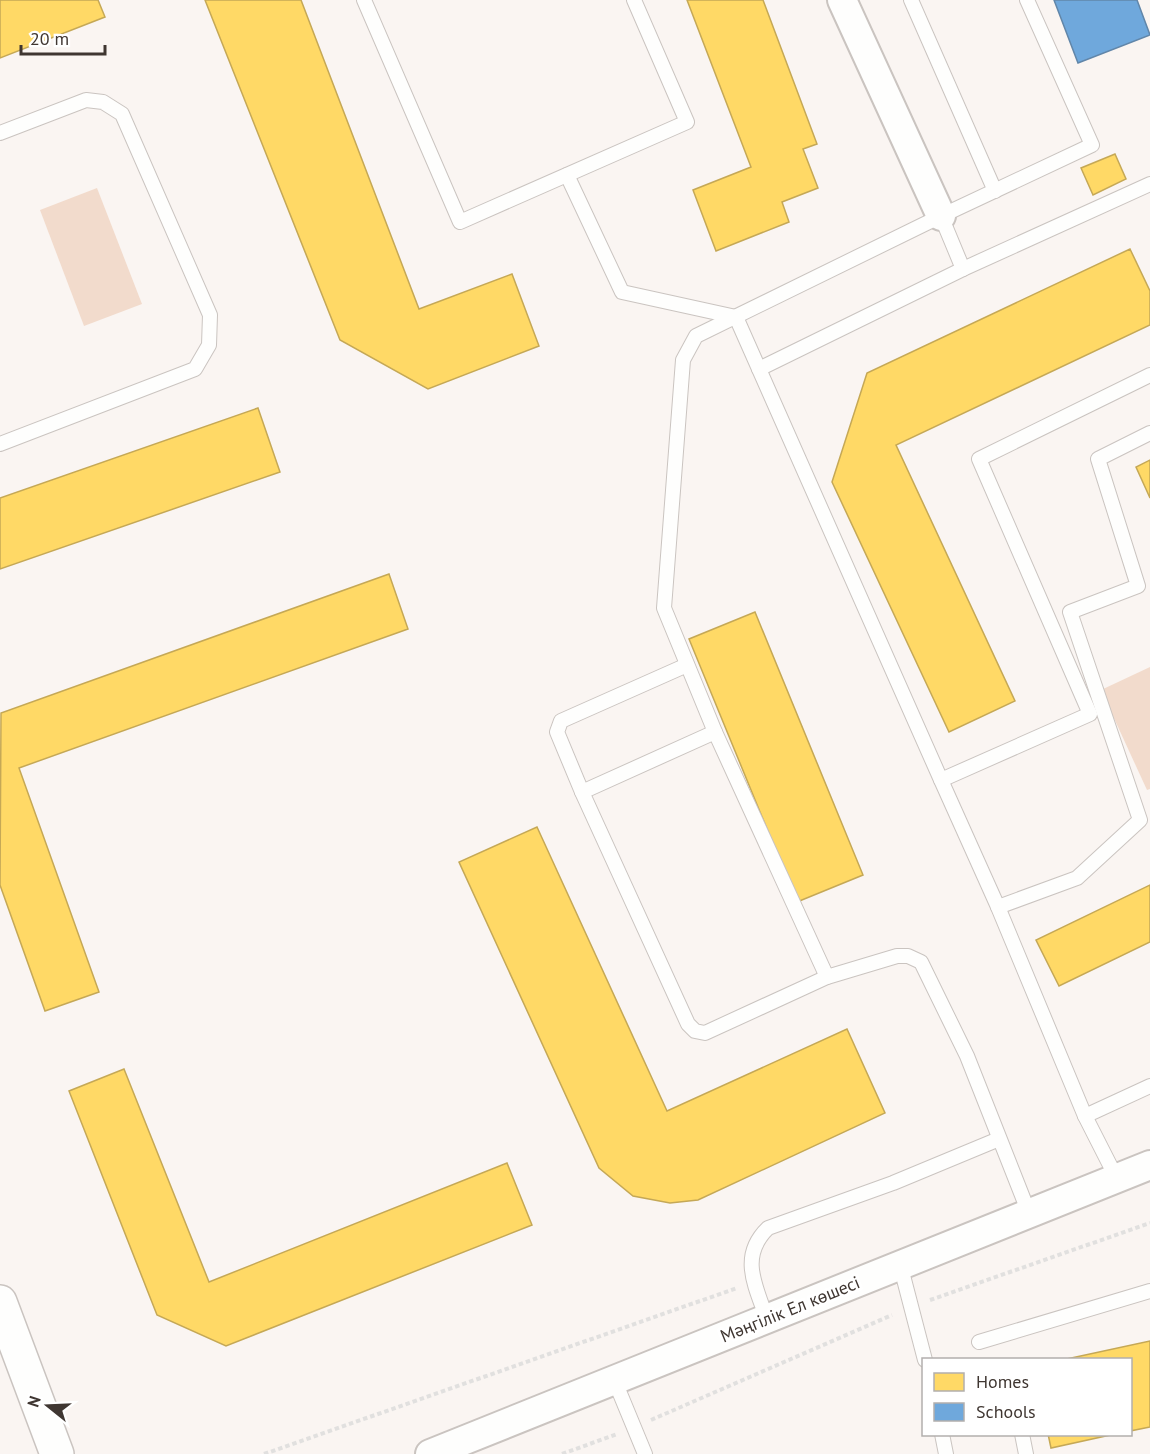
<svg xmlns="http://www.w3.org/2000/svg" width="1150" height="1454" viewBox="0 0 1150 1454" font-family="'PT Sans',sans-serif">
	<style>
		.green { fill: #f2dbcc }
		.homes { fill: #ffd966; stroke: #c5a856; stroke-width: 1.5 }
		.schools { fill: #6fa8dc; stroke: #6186a9; stroke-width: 1.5 }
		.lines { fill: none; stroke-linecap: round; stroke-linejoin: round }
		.lane-casing { stroke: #cac4c0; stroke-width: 16 }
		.street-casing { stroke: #cac4c0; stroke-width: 32 }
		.secondary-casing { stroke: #cac4c0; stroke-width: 36 }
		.path { stroke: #e1e0df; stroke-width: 4; stroke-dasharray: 4.5 3; stroke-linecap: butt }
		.lane { stroke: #fefefd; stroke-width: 14 }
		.street { stroke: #fefefd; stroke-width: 28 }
		.secondary { stroke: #fefefd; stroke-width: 33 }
		.labels { text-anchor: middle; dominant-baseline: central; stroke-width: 6; stroke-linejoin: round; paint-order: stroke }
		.street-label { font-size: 18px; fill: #3f3631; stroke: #fff }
	</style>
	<rect width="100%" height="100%" fill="#faf5f2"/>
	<!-- green -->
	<g class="green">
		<polygon points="97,188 142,304 84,326 40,210"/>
		<polygon points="1150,667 1150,789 1147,790 1101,690"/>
	</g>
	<!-- homes -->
	<g class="homes">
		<polygon points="0,0 98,0 105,17 0,58"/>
		<polygon points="205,0 301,0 419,309 512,274 539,346 428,389 340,340"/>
		<polygon points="687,0 763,0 817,144 803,149 818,188 782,202 789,222 716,251 693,190 751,167"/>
		<polygon points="1115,154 1126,179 1093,195 1081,168"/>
		<polygon points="1130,249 1150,291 1150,325 896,445 1015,701 949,732 832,482 867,373"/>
		<polygon points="258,408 280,472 0,569 0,498"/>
		<polygon points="1150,460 1150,498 1136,467"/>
		<polygon points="389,574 408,629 19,768 99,992 45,1011 0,885 1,713"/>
		<polygon points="755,612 863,875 797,902 689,639"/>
		<polygon points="537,827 667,1111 847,1029 885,1113 698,1200 670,1203 633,1196 599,1168 459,862"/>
		<polygon points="1150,885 1150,942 1059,986 1036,940"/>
		<polygon points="124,1069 209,1282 507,1163 532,1225 226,1346 157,1315 69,1091"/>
		<polygon points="1150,1341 1150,1427 1130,1431 1130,1360 1062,1360"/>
		<polygon points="1048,1434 1115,1434 1051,1448"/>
	</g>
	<!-- schools -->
	<polygon class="schools" points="1054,0 1137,0 1150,35 1078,63"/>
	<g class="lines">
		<!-- lane casing -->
		<g class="lane-casing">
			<g id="lane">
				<polyline points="364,0 460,222 687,122 634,0"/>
				<polyline points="911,0 995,191"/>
				<polyline points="0,133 86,100 103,102 122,114 210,315 209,345 195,369 0,444"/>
				<polyline points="567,175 622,292 736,317 941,780 1090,714 979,459 1150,375"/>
				<polyline points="941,216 963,269 1150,184"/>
				<polyline points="759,369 963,269"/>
				<polyline points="715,732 582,792 688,1024 695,1031 705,1033 827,977 897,956 908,956 921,962 967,1056 1029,1213"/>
				<polyline points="941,780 998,907"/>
				<polyline points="582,792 557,732 561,721 687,665"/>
				<polyline points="827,977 715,732 664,608 683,360 696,336 941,216 1092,145 1027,0"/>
				<polyline points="1085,1116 1150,1086"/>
				<polyline points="1117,1179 1085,1116 998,907 1077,878 1140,820 1070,612 1138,586 1098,459 1150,433"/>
				<polyline points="900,1264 925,1360"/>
				<path d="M767,1319C755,1285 739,1256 768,1228L893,1183L999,1139"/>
				<polyline points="979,1342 1150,1291"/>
				<polyline points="614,1379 645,1454"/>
				<polyline points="942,1434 946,1454"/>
				<polyline points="1022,1434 1026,1454"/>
			</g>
		</g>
		<!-- street casing -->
		<g class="street-casing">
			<g id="street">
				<polyline points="842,0 941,216"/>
				<polyline points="430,1454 1150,1165"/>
			</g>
		</g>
		<!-- secondary casing -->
		<g class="secondary-casing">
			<polyline id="secondary" points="0,1302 57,1454"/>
		</g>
		<!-- path -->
		<g class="path">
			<polyline points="930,1300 1150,1223"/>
			<polyline points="651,1420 892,1315"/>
			<polyline points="264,1454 737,1288"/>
			<polyline points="562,1454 617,1434"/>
		</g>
		<!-- lane -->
		<use href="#lane" class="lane"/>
		<!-- street -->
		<use href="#street" class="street"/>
		<!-- secondary -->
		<use href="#secondary" class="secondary"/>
	</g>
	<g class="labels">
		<!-- street labels -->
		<g class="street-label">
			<text transform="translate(790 1309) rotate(-22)">Мәңгілік Ел көшесі</text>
		</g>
	</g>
	<!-- legend -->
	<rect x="922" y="1358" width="210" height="78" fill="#ffffff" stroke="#b2afad" stroke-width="1.5"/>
	<rect x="934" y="1373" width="30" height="18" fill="#ffd966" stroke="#b2afad" stroke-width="1.5"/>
	<text x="976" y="1388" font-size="18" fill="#3f3631">Homes</text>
	<rect x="934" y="1403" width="30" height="18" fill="#6fa8dc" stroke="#b2afad" stroke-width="1.5"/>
	<text x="976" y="1418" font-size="18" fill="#3f3631">Schools</text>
	<!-- north arrow -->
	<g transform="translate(48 1406) rotate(288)" stroke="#ffffff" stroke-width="4.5" paint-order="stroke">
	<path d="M0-4.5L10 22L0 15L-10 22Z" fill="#3f3631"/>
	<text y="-9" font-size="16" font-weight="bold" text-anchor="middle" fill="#3f3631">N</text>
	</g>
	<!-- scale -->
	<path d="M21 45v9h84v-9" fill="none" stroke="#3f3631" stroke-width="3"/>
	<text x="30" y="45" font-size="18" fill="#3f3631" stroke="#ffffff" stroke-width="4.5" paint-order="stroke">20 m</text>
</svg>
